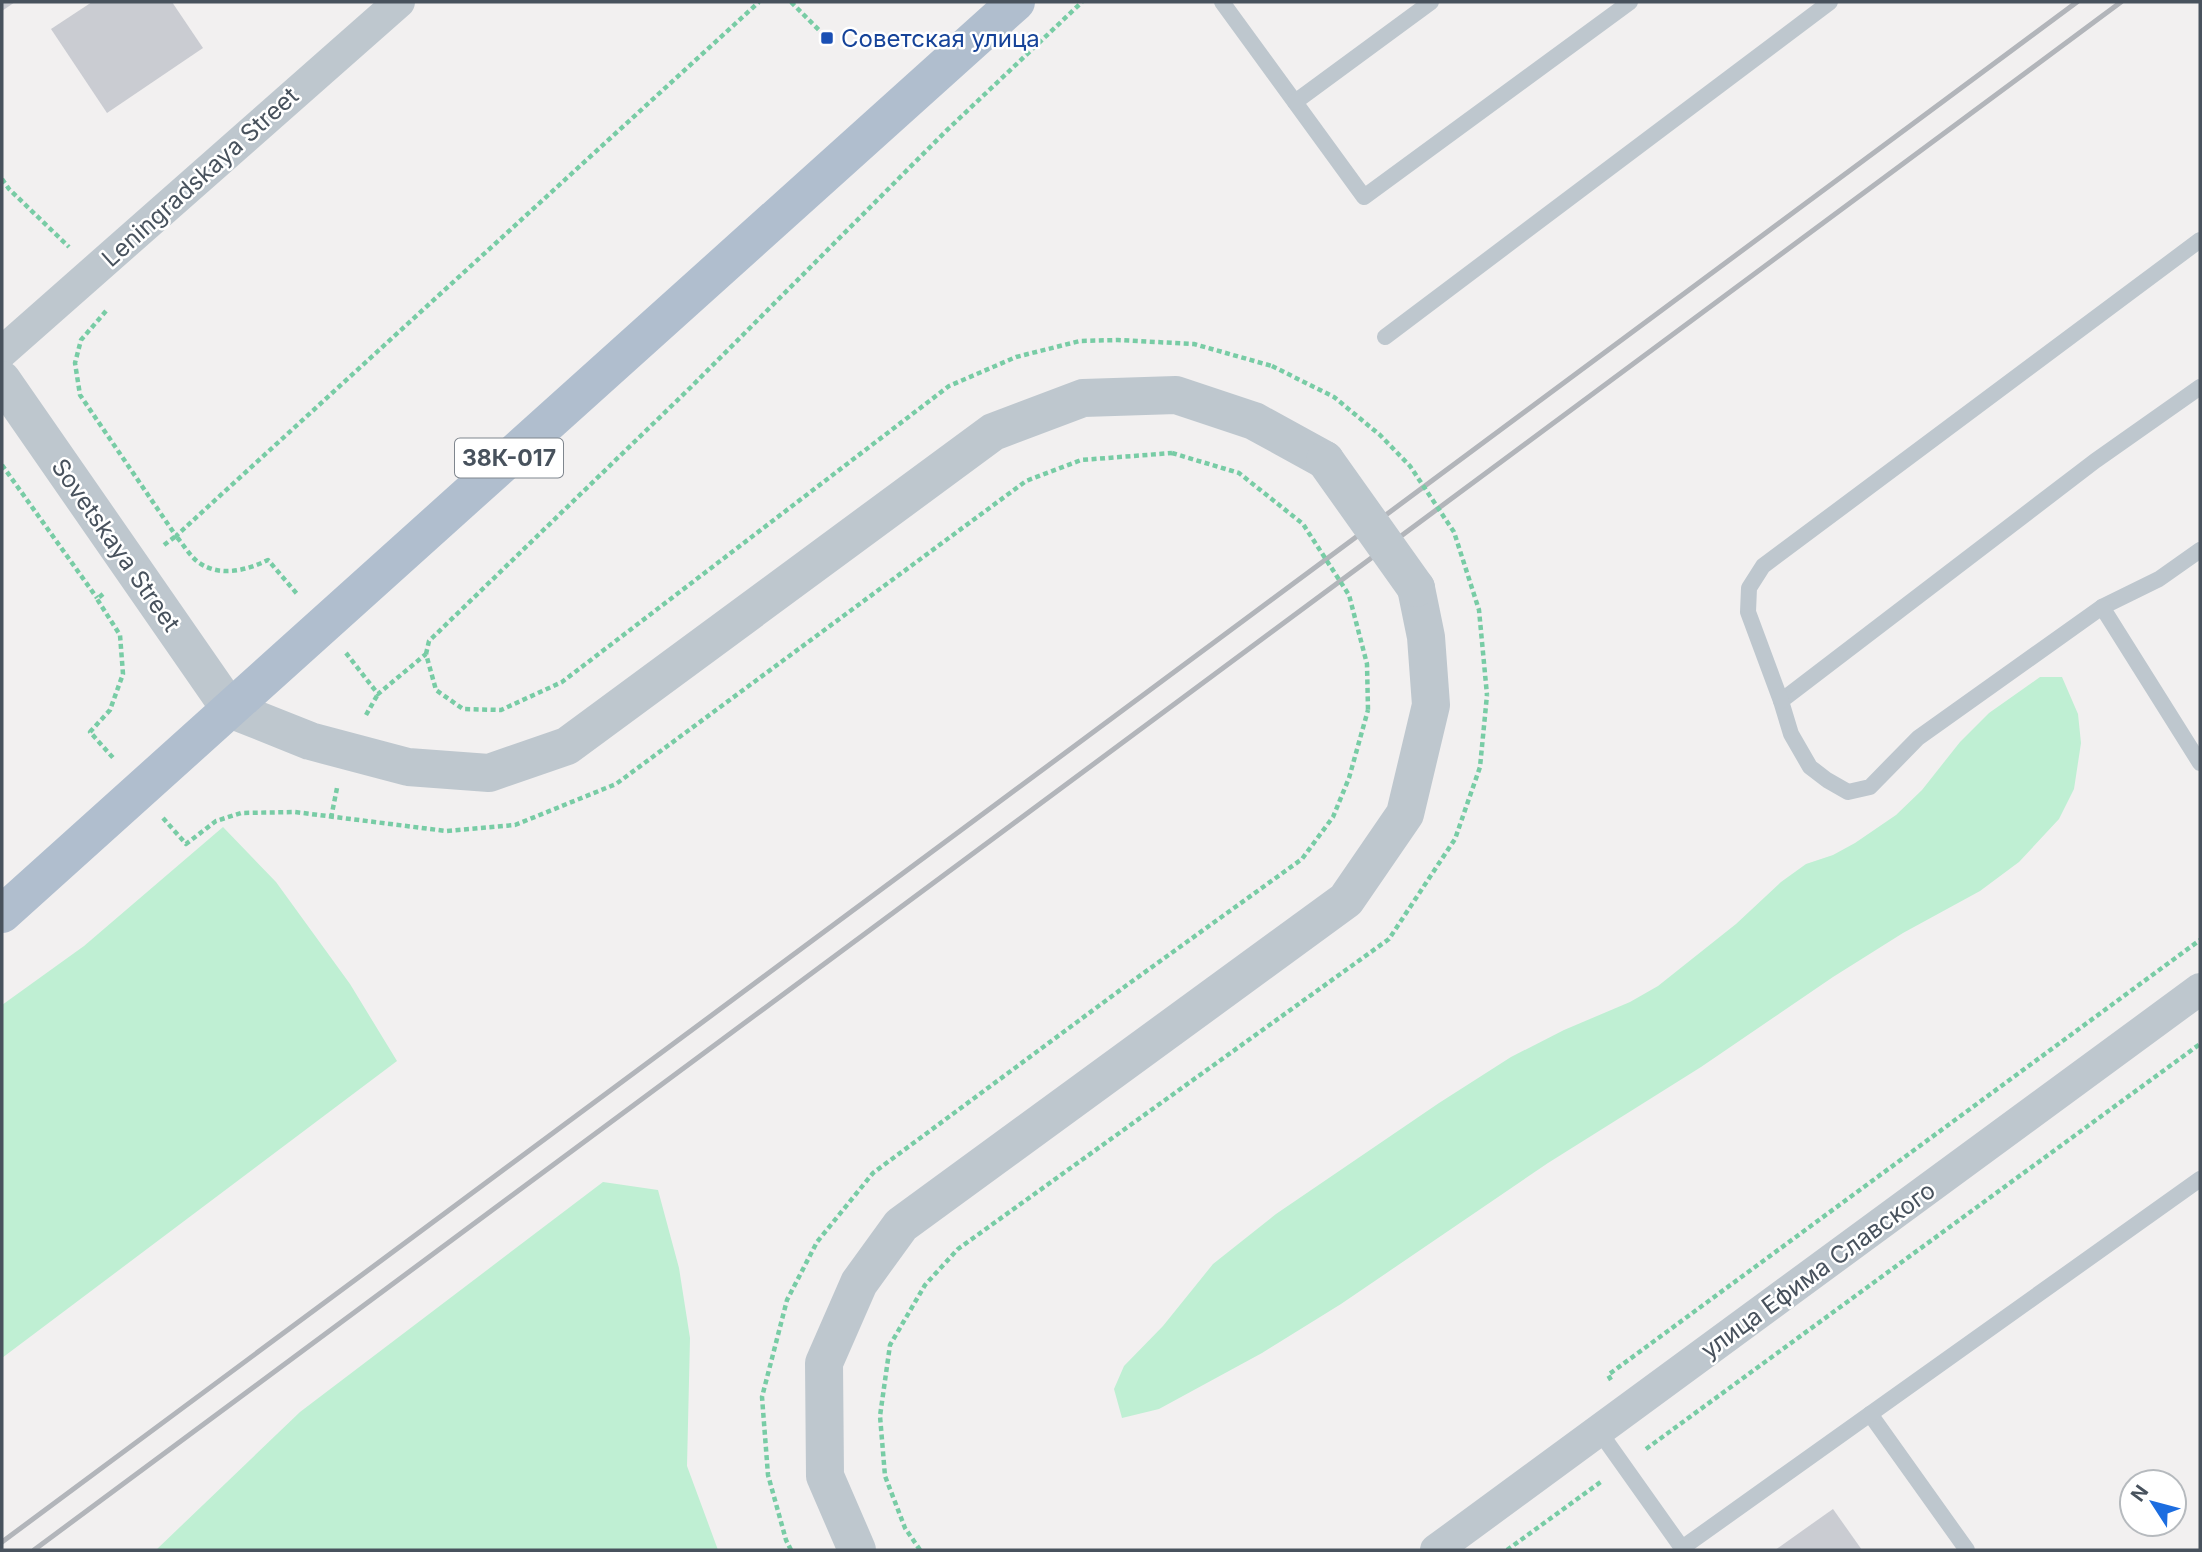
<svg xmlns="http://www.w3.org/2000/svg" width="2202" height="1552" viewBox="0 0 2202 1552" font-family="Inter,sans-serif">
	<style>
		.green { fill: #bfefd3 }
		.building { fill: #caccd2 }
		.lines { fill: none; stroke-linecap: round; stroke-linejoin: round }
		.path { stroke: #78cca5; stroke-width: 4.5; stroke-dasharray: 5 3.5; stroke-linecap: butt }
		.service { stroke: #bec7ce; stroke-width: 16 }
		.minor { stroke: #bec7ce; stroke-width: 32 }
		.tertiary { stroke: #bec7ce; stroke-width: 38 }
		.primary { stroke: #b0bece; stroke-width: 38 }
		.rail { stroke: #b2b5ba; stroke-width: 5 }
		.path-bridge { stroke: #78cca5; stroke-width: 4.5; stroke-dasharray: 5 3.5; stroke-linecap: butt }
		.tertiary-bridge { stroke: #bec7ce; stroke-width: 38 }
		.transit-dot { fill: #1a4fb4; stroke: #fff; stroke-width: 2.5 }
		.labels { text-anchor: middle; dominant-baseline: central; stroke-width: 5; stroke-linejoin: round; paint-order: stroke }
		.shield { fill: #fff; stroke: #7f868e; stroke-width: 2 }
		.shield-label { font-size: 23px; font-weight: bold; fill: #48525d }
		.transit-label { font-size: 24px; fill: #164399; stroke: #fff; text-anchor: start }
		.street-label { font-size: 24px; fill: #48525d; stroke: #fff }
	</style>
	<rect width="100%" height="100%" fill="#f2f0f0"/>
	<!-- green -->
	<g class="green">
		<polygon points="2040,677 2062,677 2078,714 2081,743 2074,789 2059,819 2019,862 1980,891 1903,933 1833,977 1701,1067 1548,1163 1341,1304 1262,1353 1159,1409 1122,1418 1114,1389 1124,1366 1163,1326 1213,1264 1276,1214 1439,1103 1511,1057 1564,1030 1630,1002 1658,986 1736,924 1781,882 1806,864 1833,855 1855,843 1896,815 1922,790 1960,742 1989,713"/>
		<polygon points="223,827 276,882 350,984 397,1061 2,1358 2,1005 84,946"/>
		<polygon points="603,1182 658,1190 679,1268 690,1338 687,1466 718,1550 156,1550 300,1412"/>
	</g>
	<!-- building -->
	<g class="building">
		<polygon points="2,2 15,2 2,11"/>
		<polygon points="92,2 172,2 203,48 107,113 51,29"/>
		<polygon points="1833,1509 1862,1550 1775,1550"/>
	</g>
	<g class="lines">
		<!-- path -->
		<g class="path">
			<polyline points="791,2 827,38"/>
			<polyline points="2,179 9,189 69,247"/>
			<polyline points="106,311 81,340 75,363 80,395 176,536 759,2"/>
			<polyline points="2,465 97,598"/>
			<path d="M164,545L176,536C183,544 190,556 198,562C220,578 247,570 268,560L298,595"/>
			<polyline points="103,594 97,599 120,635 123,674 110,710 90,732 115,760"/>
			<polyline points="346,653 378,694 426,654 436,690 463,709 501,710 562,682 949,386 1016,357 1080,341 1118,340 1194,344 1272,366"/>
			<polyline points="426,654 429,641 690,388 946,131 1082,2"/>
			<polyline points="366,715 378,694"/>
			<polyline points="163,818 186,844 216,821 241,813 295,812 446,831 515,825 616,784 1026,481 1081,460 1172,453"/>
			<polyline points="331,818 337,788"/>
			<polyline points="1611,1380 1608,1375 2200,940"/>
			<polyline points="1646,1449 2200,1044"/>
			<polyline points="791,1550 786,1540 768,1475 762,1397 787,1300 817,1242 873,1173 1127,985 1302,859 1333,817 1349,778 1368,710"/>
			<polyline points="920,1550 905,1528 885,1476 880,1416 890,1345 925,1285 958,1249 1389,939 1455,839 1480,767 1487,695"/>
			<polyline points="1507,1550 1602,1481"/>
		</g>
		<!-- service -->
		<g class="service">
			<polyline points="1222,2 1364,197 1630,2"/>
			<polyline points="1295,102 1431,2"/>
			<polyline points="1385,337 1830,2"/>
			<polyline points="2200,387 2095,461 1781,701 1791,734 1810,767 1827,780 1848,792 1870,787 1918,738 2102,607 2159,579 2200,550"/>
			<polyline points="2102,607 2200,763"/>
			<polyline points="1781,701 1748,612 1749,588 1763,566 2200,240"/>
			<polyline points="1870,1414 1967,1550"/>
			<polyline points="1599,1431 1682,1548 2200,1179"/>
		</g>
		<!-- minor -->
		<g class="minor">
			<polyline points="2,352 399,2"/>
			<polyline points="1436,1550 2200,989"/>
		</g>
		<!-- tertiary -->
		<g class="tertiary">
			<polyline points="2,380 230,709 310,741 408,767 489,773 567,746 993,432 1083,398 1176,395 1254,421 1325,460"/>
			<polyline points="857,1550 825,1476 824,1363 859,1283 901,1225 1346,900 1405,814 1431,705 1426,637 1416,588"/>
		</g>
		<!-- primary -->
		<polyline class="primary" points="2,914 1016,2"/>
		<!-- rail -->
		<g class="rail">
			<polyline points="2,1542 2077,2"/>
			<polyline points="34,1550 2121,2"/>
		</g>
		<!-- path-bridge -->
		<g class="path-bridge">
			<polyline points="1272,366 1334,397 1380,435 1410,466 1454,532 1479,610 1487,695"/>
			<polyline points="1172,453 1239,473 1303,524 1349,595 1367,664 1368,710"/>
		</g>
		<!-- tertiary-bridge -->
		<polyline class="tertiary-bridge" points="1325,460 1416,588"/>
	</g>
	<!-- markers -->
	<rect class="transit-dot" x="820" y="31" width="14" height="14" rx="3.5"/>
	<g class="labels">
		<!-- shield labels -->
		<rect class="shield" x="455" y="438.5" width="108" height="39" rx="5"/>
		<g class="shield-label">
			<text x="509" y="458">38К-017</text>
		</g>
		<!-- transit labels -->
		<g class="transit-label">
			<text x="841" y="38">Советская улица</text>
		</g>
		<!-- street labels -->
		<g class="street-label">
			<text transform="translate(200 177) rotate(-42)">Leningradskaya Street</text>
			<text transform="translate(116 545) rotate(55)">Sovetskaya Street</text>
			<text transform="translate(1818 1270) rotate(-36)">улица Ефима Славского</text>
		</g>
	</g>
	<!-- border -->
	<rect width="2202" height="1552" fill="none" stroke="#48525d" stroke-width="7"/>
	<!-- north arrow -->
	<g transform="translate(2153 1503) rotate(306)"><circle r="33" fill="#ffffff" stroke="#b6babe" stroke-width="2"/>
	<path d="M0-5L12 26L0 18L-12 26Z" fill="#1c6de0"/>
	<text y="-10" font-size="19" font-weight="bold" text-anchor="middle" fill="#48525d">N</text>
	</g>
</svg>
